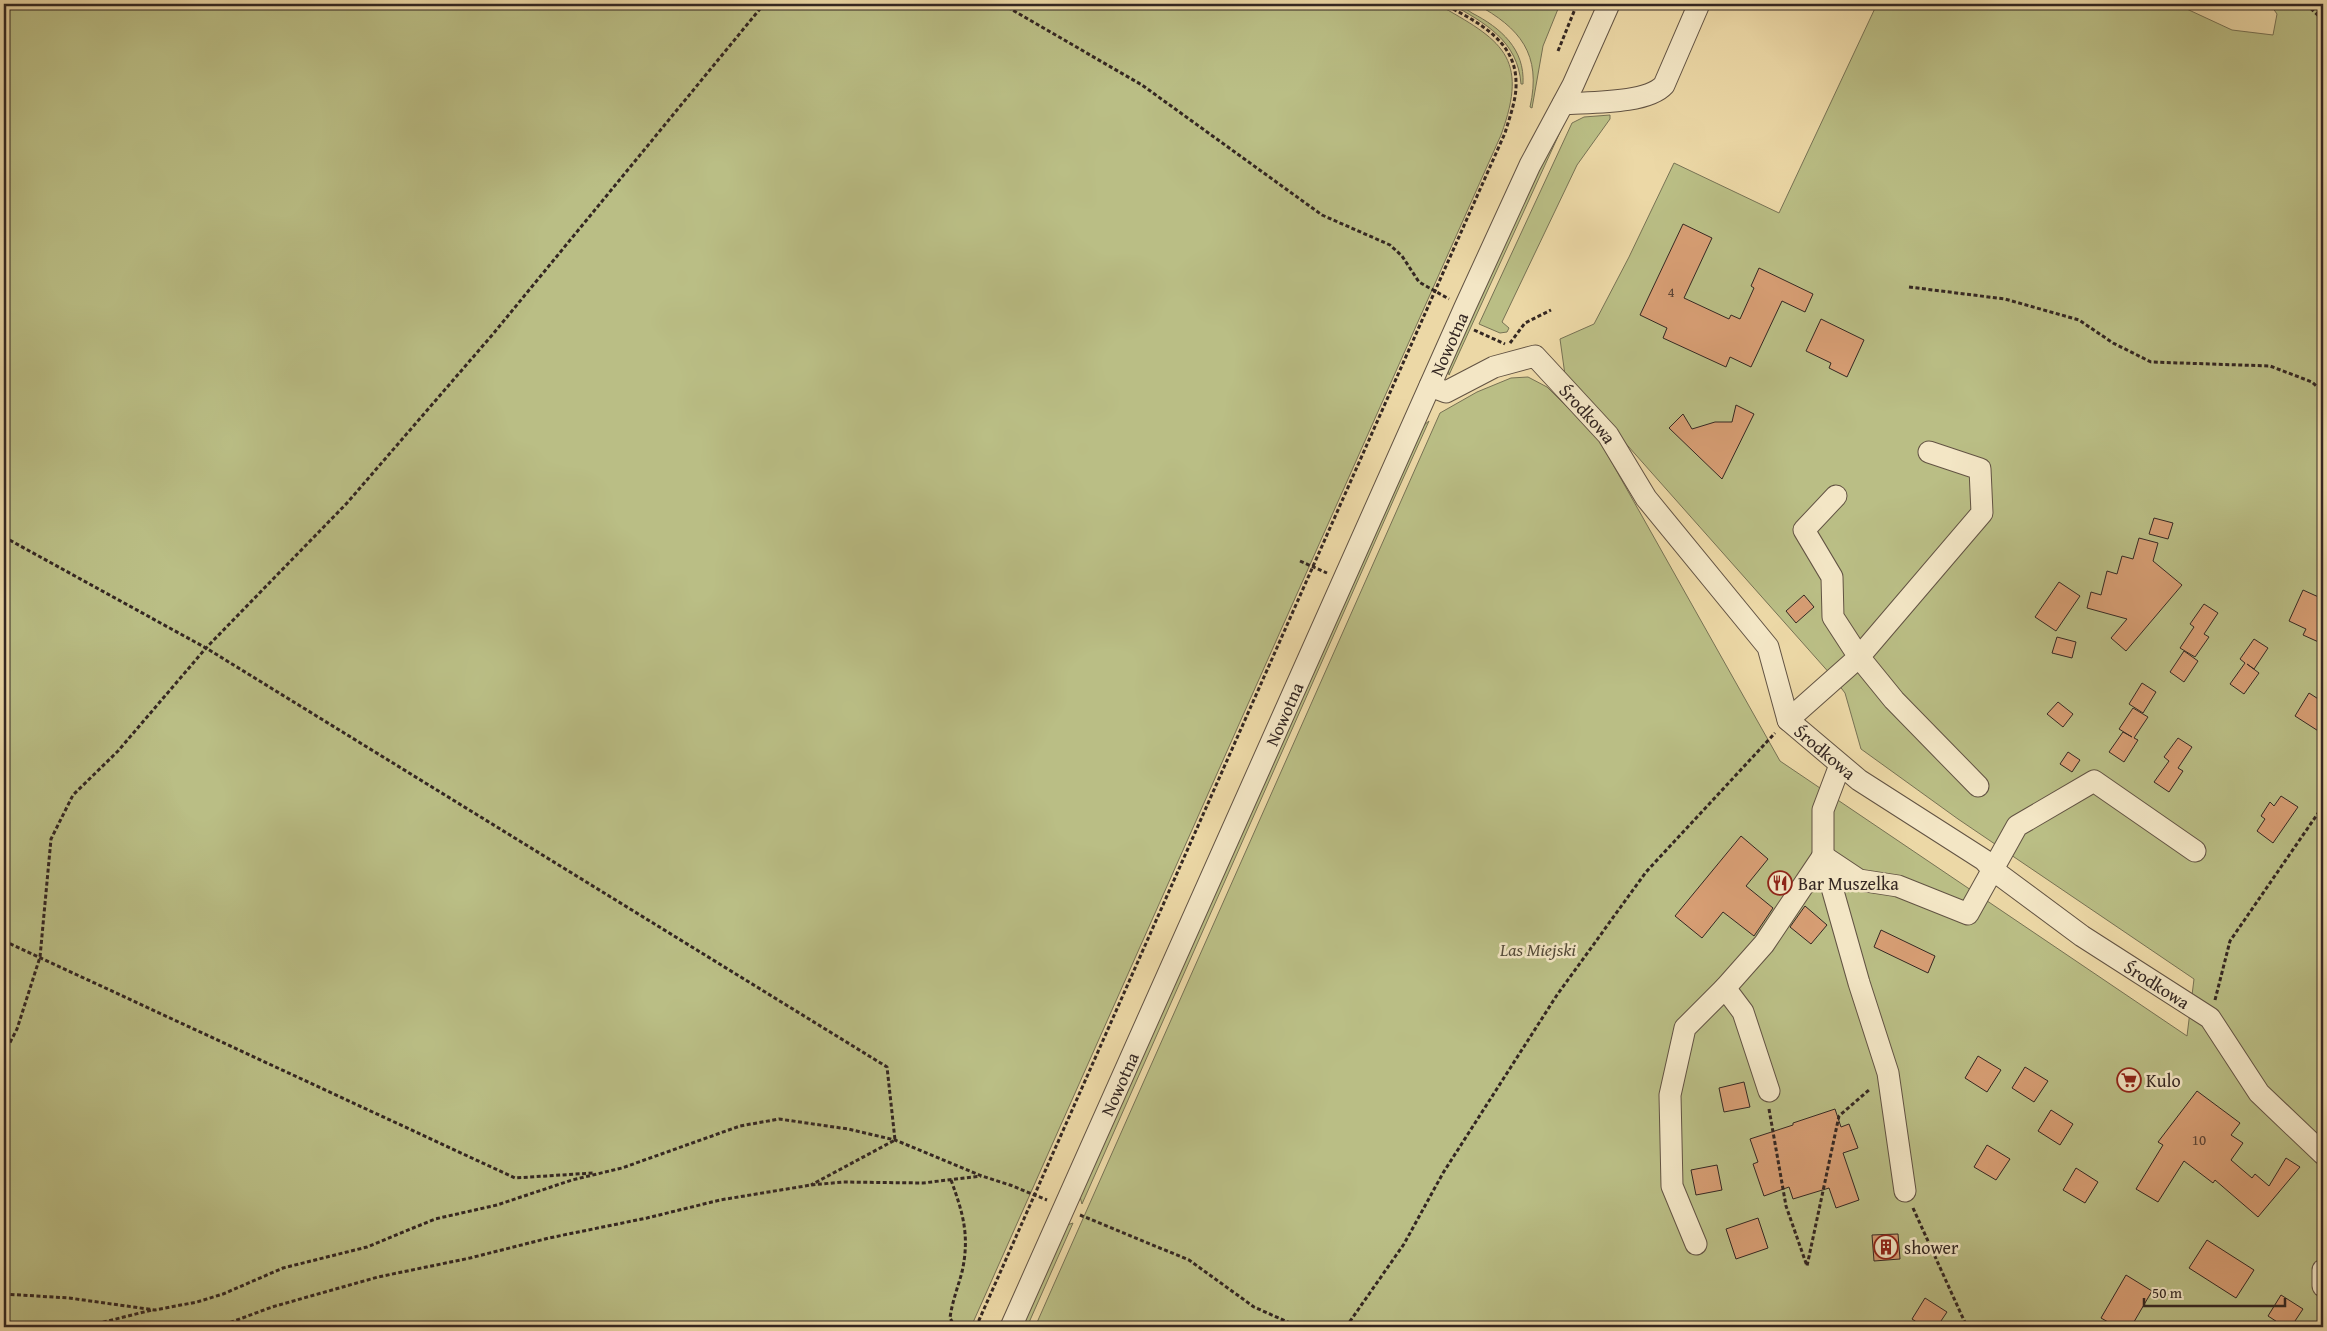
<svg xmlns="http://www.w3.org/2000/svg" width="2327" height="1331" viewBox="0 0 2327 1331" font-family="'Gentium Book Plus',serif">
	<style>
		.green { fill: #babe85; stroke: #777254 }
		.building { fill: #d79e74; stroke: #342722 }
		.lines { fill: none; stroke-linecap: round; stroke-linejoin: round }
		.minor-casing { stroke: #625343; stroke-width: 23 }
		.path { stroke: #342722; stroke-width: 3; stroke-dasharray: 4 2.5; stroke-linecap: butt }
		.minor { stroke: #f3e6c5; stroke-width: 21 }
		.labels { text-anchor: middle; dominant-baseline: central; stroke-width: 5; stroke-linejoin: round; paint-order: stroke }
		.number-label { font-size: 15px; fill: #5d4536 }
		.street-label { font-size: 18px; fill: #342722; stroke: #f3e6c5 }
		.poi-label { font-size: 18px; fill: #342722; stroke: #f3e6c5; text-anchor: start }
		.park-label { font-size: 18px; font-style: italic; fill: #564d3b; stroke: #f3e6c5 }
	</style>
	<rect width="100%" height="100%" fill="#ecd8a6"/>
	<filter id="stains"><feTurbulence type="fractalNoise" baseFrequency=".004" numOctaves="4"/><feColorMatrix values="0 0 0 0 .2 0 0 0 0 .09 0 0 0 0 .02 0 0 0 .5 -.17"/></filter>
	<radialGradient id="worn" r=".72"><stop offset=".6" stop-color="#630" stop-opacity="0"/><stop offset="1" stop-color="#630" stop-opacity=".3"/></radialGradient>
	<!-- green -->
	<g class="green">
		<path d="M4,4H1437C1501,40 1530,56 1501,135L971,1327H4Z"/>
		<path d="M1451,4C1459,4 1466,9 1472,13C1501,28 1525,49 1523,84H1521C1518,41 1485,23 1451,4Z"/>
		<path d="M1476,4H1560L1543,46L1532,108L1530,107C1542,54 1520,28 1476,4Z"/>
		<polygon points="1877,4 2176,4 2232,30 2273,35 2277,14 2270,4 2323,4 2323,1327 1035,1327 1440,413 1477,392 1511,378 1528,377 1547,387 1598,438 1780,761 2187,1036 2194,979 1958,819 1861,749 1845,693 1832,676 1565,375 1560,339 1594,324 1629,257 1674,163 1779,213"/>
		<polygon points="1610,115 1610,119 1577,165 1502,322 1509,328 1507,332 1500,333 1479,324 1572,123 1584,117"/>
		<polygon points="1566,119 1449,375 1448,368 1539,167"/>
		<polygon points="1429,421 1397,492 1082,1204 1080,1197 1424,425"/>
		<polygon points="1073,1223 1027,1327 1021,1327 1067,1225"/>
	</g>
	<!-- building -->
	<g class="building">
		<polygon points="1683,224 1712,238 1684,298 1729,319 1731,315 1740,319 1754,288 1751,286 1759,268 1813,294 1805,312 1782,301 1751,367 1730,357 1726,367 1663,338 1667,328 1640,315"/>
		<polygon points="1821,319 1864,340 1847,377 1829,368 1831,363 1806,351"/>
		<polygon points="1736,405 1754,414 1722,479 1669,428 1683,414 1692,429 1715,422 1732,422"/>
		<polygon points="2154,518 2173,523 2168,539 2149,534"/>
		<polygon points="2139,538 2158,543 2153,561 2182,585 2126,651 2111,638 2127,619 2087,608 2091,592 2101,595 2107,571 2117,574 2122,556 2133,559"/>
		<polygon points="2059,582 2080,596 2056,631 2035,617"/>
		<polygon points="2303,590 2323,599 2323,644 2303,635 2306,629 2289,621"/>
		<polygon points="1804,595 1814,607 1796,623 1786,611"/>
		<polygon points="2204,604 2218,613 2204,634 2209,637 2195,657 2180,648 2194,627 2190,624"/>
		<polygon points="2057,637 2076,642 2072,658 2052,653"/>
		<polygon points="2254,639 2268,648 2254,669 2247,664 2259,673 2244,694 2230,684 2245,663 2240,659"/>
		<polygon points="2184,651 2198,661 2184,682 2170,672"/>
		<polygon points="2142,683 2156,692 2143,713 2129,704"/>
		<polygon points="2309,693 2323,702 2323,734 2295,716"/>
		<polygon points="2058,702 2073,714 2063,727 2047,714"/>
		<polygon points="2133,708 2148,717 2134,738 2138,740 2124,762 2109,752 2123,732 2132,737 2119,729"/>
		<polygon points="2178,738 2192,747 2178,768 2183,771 2169,792 2154,782 2169,761 2164,757"/>
		<polygon points="2068,752 2080,760 2072,772 2060,764"/>
		<polygon points="2281,796 2298,807 2273,843 2257,831 2265,819 2261,816 2270,802 2274,806"/>
		<polygon points="1741,836 1768,859 1746,886 1773,908 1754,936 1723,912 1702,938 1675,916"/>
		<polygon points="1805,906 1827,925 1811,944 1790,927"/>
		<polygon points="1881,930 1935,956 1928,973 1874,947"/>
		<polygon points="1978,1056 2001,1070 1987,1092 1965,1078"/>
		<polygon points="2025,1067 2048,1081 2034,1102 2012,1088"/>
		<polygon points="1744,1082 1750,1107 1724,1112 1719,1088"/>
		<polygon points="2197,1091 2240,1123 2231,1135 2243,1143 2231,1160 2252,1178 2255,1174 2269,1186 2286,1158 2300,1167 2258,1217 2215,1180 2213,1183 2184,1161 2158,1202 2136,1189 2163,1145 2158,1142"/>
		<polygon points="1835,1109 1841,1127 1849,1124 1858,1148 1843,1153 1859,1200 1836,1208 1829,1188 1793,1199 1789,1187 1764,1196 1753,1164 1758,1162 1750,1139 1793,1125 1793,1123"/>
		<polygon points="2051,1110 2073,1124 2060,1145 2038,1131"/>
		<polygon points="1987,1145 2010,1159 1996,1180 1974,1167"/>
		<polygon points="1717,1165 1722,1190 1696,1195 1691,1170"/>
		<polygon points="2076,1168 2098,1182 2085,1203 2063,1190"/>
		<polygon points="1758,1218 1768,1248 1736,1259 1726,1229"/>
		<polygon points="1898,1234 1900,1259 1874,1261 1872,1235"/>
		<polygon points="2207,1240 2254,1270 2236,1298 2189,1268"/>
		<polygon points="2126,1275 2152,1291 2131,1327 2117,1327 2101,1318"/>
		<polygon points="2281,1295 2303,1309 2291,1327 2285,1327 2268,1316"/>
		<polygon points="1925,1298 1947,1312 1937,1327 1924,1327 1912,1319"/>
	</g>
	<g class="lines">
		<!-- minor casing -->
		<g class="minor-casing">
			<g id="minor">
				<path d="M1563,104C1589,102 1647,104 1664,85L1699,4"/>
				<path id="s1" d="M1430,386L1446,392L1494,367L1535,356L1608,435L1646,498L1768,647L1788,720L1859,780L1984,860L1993,870L2082,936L2210,1018L2259,1093L2323,1154"/>
				<polyline points="1836,496 1804,530 1832,577 1833,617 1859,657 1894,700 1978,786"/>
				<polyline points="1788,720 1859,657 1982,513 1980,469 1929,452"/>
				<polyline points="1840,765 1823,810 1823,856 1859,983 1888,1073 1905,1191"/>
				<polyline points="1725,988 1743,1012 1769,1091"/>
				<polyline points="1696,1244 1672,1186 1670,1095 1685,1028 1725,988 1764,944 1823,856 1859,880 1898,886 1968,914 2017,826 2094,781 2195,851"/>
				<polyline points="2323,1270 2323,1286"/>
				<path id="s2" d="M1011,1327L1465,307L1530,165L1573,85L1609,4"/>
			</g>
		</g>
		<!-- path -->
		<g class="path">
			<polyline points="1002,4 1142,85 1322,215 1390,245 1402,256 1419,282 1449,299"/>
			<polyline points="2306,4 2323,20"/>
			<polyline points="1558,51 1577,4"/>
			<polyline points="1909,287 2005,299 2079,320 2113,343 2151,362 2270,366 2312,382 2323,392"/>
			<polyline points="1474,330 1505,344"/>
			<polyline points="1510,343 1525,323 1551,310"/>
			<polyline points="4,537 206,648 887,1067 895,1140 811,1185"/>
			<polyline points="1300,561 1327,573"/>
			<polyline points="4,941 515,1178 593,1173"/>
			<polyline points="2215,1000 2230,941 2323,806"/>
			<polyline points="4,1054 17,1029 40,957 51,839 73,795 118,751 206,648 347,503 493,334 764,4"/>
			<polyline points="1769,1109 1786,1206 1807,1266 1839,1116 1870,1089"/>
			<path d="M951,1180C963,1213 970,1236 962,1272C958,1287 952,1302 950,1318L955,1327"/>
			<polyline points="1913,1208 1967,1327"/>
			<polyline points="1080,1215 1189,1260 1254,1307 1299,1327"/>
			<polyline points="4,1294 69,1298 155,1310 197,1302 223,1294 283,1268 367,1247 435,1219 497,1205 572,1180 622,1168 740,1126 779,1119 848,1129 895,1140 982,1176 1010,1185 1047,1200"/>
			<polyline points="4,1320 25,1327"/>
			<polyline points="84,1327 152,1310"/>
			<polyline points="218,1327 272,1307 378,1277 470,1258 549,1238 647,1218 720,1200 811,1185 843,1182 923,1183 981,1176"/>
			<path d="M976,1327L1505,133C1510,116 1517,98 1516,81C1515,39 1475,21 1444,4"/>
			<polyline points="1346,1327 1404,1244 1443,1173 1557,995 1646,872 1775,733"/>
		</g>
		<!-- minor -->
		<use href="#minor" class="minor"/>
	</g>
	<!-- icons -->
	<defs>
		<g id="restaurant-ring" transform="scale(1.25)"><circle r="9.5" fill="#f3e6c5" stroke="#8f2418" stroke-width="1.5"/><path d="M-5-6h1v4h1v-4h1v4h1v-4h1v5L-1.5 .5V6h-2V.5L-5-1ZM5-6V6H3V1.5H1.5Q1.5-4 5-6Z" fill="#8f2418"/></g>
		<g id="supermarket-ring" transform="scale(1.25)"><circle r="9.5" fill="#f3e6c5" stroke="#8f2418" stroke-width="1.5"/><path d="M-6-5.5h2.5l.6 2H6L4.5 2H-2.5L-4.4-4H-6ZM-1.5 3.2a1.3 1.3 0 1 0 .1 0ZM3 3.2a1.3 1.3 0 1 0 .1 0Z" fill="#8f2418"/></g>
		<g id="building-ring" transform="scale(1.25)"><circle r="9.5" fill="#f3e6c5" stroke="#8f2418" stroke-width="1.5"/><path d="M-4-6H4V6H1V3H-1V6H-4ZM-2.5-4.3h1.7v1.8h-1.7ZM.8-4.3h1.7v1.8H.8ZM-2.5-1h1.7V.8h-1.7ZM.8-1h1.7V.8H.8Z" fill="#8f2418"/></g>
	</defs>
	<g fill-rule="evenodd">
		<use href="#restaurant-ring" x="1780" y="883"/>
		<use href="#supermarket-ring" x="2129" y="1080"/>
		<use href="#building-ring" x="1886" y="1247"/>
	</g>
	<g class="labels">
		<!-- number labels -->
		<g class="number-label">
			<text x="1671" y="291">4</text>
			<text x="2199" y="1139">10</text>
		</g>
		<!-- street labels -->
		<g class="street-label">
			<text stroke="none"><textPath href="#s2" startOffset="1076">Nowotna</textPath></text>
			<text stroke="none"><textPath href="#s1" startOffset="192">Środkowa</textPath></text>
			<text stroke="none"><textPath href="#s2" startOffset="671">Nowotna</textPath></text>
			<text stroke="none"><textPath href="#s1" startOffset="612">Środkowa</textPath></text>
			<text stroke="none"><textPath href="#s1" startOffset="1018">Środkowa</textPath></text>
			<text stroke="none"><textPath href="#s2" startOffset="266">Nowotna</textPath></text>
		</g>
		<!-- poi labels -->
		<g class="poi-label">
			<text x="1798" y="883">Bar Muszelka</text>
			<text x="2146" y="1080">Kulo</text>
			<text x="1904" y="1247">shower</text>
		</g>
		<!-- park labels -->
		<g class="park-label">
			<text x="1538" y="949">Las Miejski</text>
		</g>
	</g>
	<!-- margin -->
	<rect width="2327" height="1331" fill="none" stroke="#ecd8a6" stroke-width="20"/>
	<rect x="5" y="5" width="2317" height="1321" fill="none" stroke="#342722" stroke-width="2.5"/>
	<rect x="10" y="10" width="2307" height="1311" fill="none" stroke="#342722"/>
	<!-- scale -->
	<path d="M2144 1298v8h141v-8" fill="none" stroke="#342722" stroke-width="2.5"/>
	<text x="2152" y="1298" font-size="15" fill="#342722" stroke="#f3e6c5" stroke-width="4" paint-order="stroke">50 m</text>
	<rect width="100%" height="100%" filter="url(#stains)"/>
	<rect width="100%" height="100%" fill="url(#worn)"/>
</svg>
